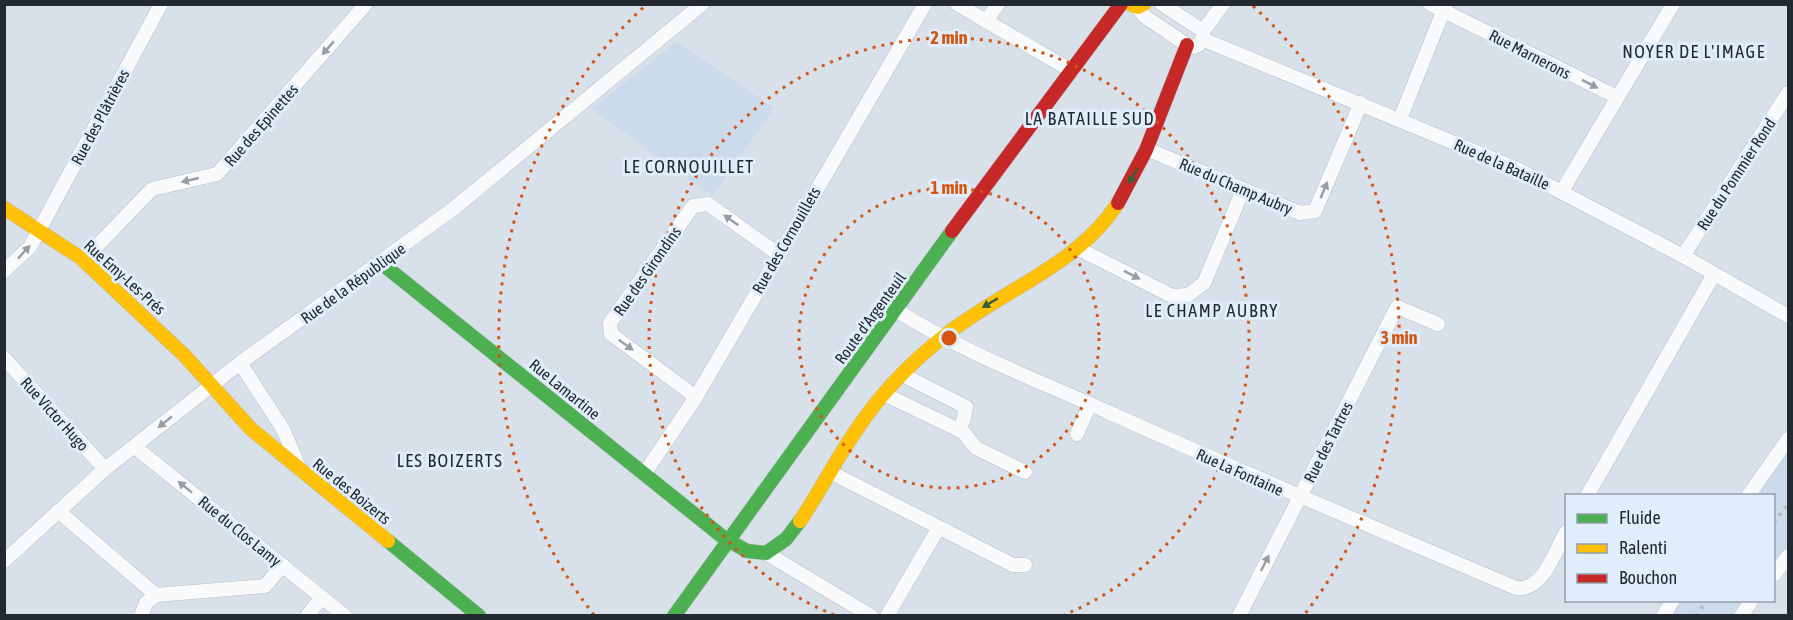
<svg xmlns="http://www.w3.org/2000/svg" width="1793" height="620" viewBox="0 0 1793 620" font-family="'Asap Condensed',sans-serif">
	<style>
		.built { fill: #cbdbec }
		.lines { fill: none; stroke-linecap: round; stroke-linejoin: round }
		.street-casing { stroke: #b8bfc6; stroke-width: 15 }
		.fast-casing { stroke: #b8bfc6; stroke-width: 15 }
		.slow-casing { stroke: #b8bfc6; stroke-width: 15 }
		.jam-casing { stroke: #b8bfc6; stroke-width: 15 }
		.street { stroke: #f9fafc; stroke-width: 14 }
		.fast { stroke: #4caf50; stroke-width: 14 }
		.slow { stroke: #ffc107; stroke-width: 14 }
		.jam { stroke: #c62828; stroke-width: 14 }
		.rail { stroke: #b7b9bc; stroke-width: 4; stroke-dasharray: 3 6; stroke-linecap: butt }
		.oneway { fill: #999ca0 }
		.oneway2 { fill: #335f3d }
		.ring { fill: none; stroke: #d45410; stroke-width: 3; stroke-dasharray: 3 6 }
		.labels { text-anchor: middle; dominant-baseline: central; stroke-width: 6; stroke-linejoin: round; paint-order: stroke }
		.street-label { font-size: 16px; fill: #232930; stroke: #e0edfb }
		.neighbourhood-label { font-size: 18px; letter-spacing: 1.5px; fill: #232930; stroke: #e0edfb }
		.centre { fill: #d45410; stroke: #e0edfb; stroke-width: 3 }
		.ring-label { font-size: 18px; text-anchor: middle; font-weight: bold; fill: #d45410; stroke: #e0edfb; stroke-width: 6; stroke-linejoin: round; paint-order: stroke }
	</style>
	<rect width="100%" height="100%" fill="#d8e1ea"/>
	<!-- built -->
	<g class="built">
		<polygon points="677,42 774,108 713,196 591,109"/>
		<polygon points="1788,449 1788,549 1774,569 1774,496 1755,496"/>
		<polygon points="1680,601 1749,601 1738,615 1669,616"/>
	</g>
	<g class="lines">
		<!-- street casing -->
		<g class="street-casing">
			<g id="street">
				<polyline points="957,4 1072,71"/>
				<polyline points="1430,4 1617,97"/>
				<path d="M1138,7L1144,16L1187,45L1194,47C1202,44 1204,39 1203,31L1162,4"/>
				<polyline points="986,21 998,4"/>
				<polyline points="1203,31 1223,4"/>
				<polyline points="1202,39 1515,168 1683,256 1788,316"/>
				<polyline points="1400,119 1446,4"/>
				<polyline points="1149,150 1300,213 1315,211 1361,103"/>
				<polyline points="1562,191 1673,4"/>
				<polyline points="1079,249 1172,296 1188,295 1204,283 1243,190"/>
				<polyline points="1683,256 1788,93"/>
				<polyline points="81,258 90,253 152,189 217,174 366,4"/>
				<polyline points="4,271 30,247 161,4"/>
				<path d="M896,310C962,352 1037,380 1108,412C1243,473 1380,530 1516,588C1543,592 1555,551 1566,532"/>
				<polyline points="4,358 105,469"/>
				<polyline points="240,363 283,429 298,465"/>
				<polyline points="903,375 966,407 963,421"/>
				<polyline points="884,394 963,432 976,448 1025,472"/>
				<polyline points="696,397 611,334 610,323 693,206 708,204 778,254"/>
				<polyline points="1077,434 1090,404"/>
				<polyline points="135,447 345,616"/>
				<polyline points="830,472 1013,565 1025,565"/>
				<polyline points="644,474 696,397 925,4"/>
				<polyline points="1587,496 1714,274"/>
				<polyline points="1748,496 1788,439"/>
				<polyline points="58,511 156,595 265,586 283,565"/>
				<polyline points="766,553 871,616"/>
				<polyline points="4,561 105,469 240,363 453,209 702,4"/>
				<polyline points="1774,575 1788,556"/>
				<polyline points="141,616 146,603 156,595"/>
				<polyline points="307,616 322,597"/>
				<polyline points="887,616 938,529"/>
				<polyline points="1239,616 1397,307 1438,324"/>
				<polyline points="1663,616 1673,600"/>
				<polyline points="1741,616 1752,600"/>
			</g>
		</g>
		<!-- fast casing -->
		<g class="fast-casing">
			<g id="fast">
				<polyline points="381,263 724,538 747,551 766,553 786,539 800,521"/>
				<polyline points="388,541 479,616"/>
				<polyline points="674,616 952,231"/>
			</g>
		</g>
		<!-- slow casing -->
		<g class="slow-casing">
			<g id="slow">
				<polyline points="1130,4 1138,7 1144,4"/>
				<polyline points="4,208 81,258 185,356 251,429 388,541"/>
				<path d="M800,521C819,493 834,463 853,435C877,398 908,365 942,338C999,291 1077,267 1118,203"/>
			</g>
		</g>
		<!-- jam casing -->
		<g class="jam-casing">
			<g id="jam">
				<polyline points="1118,203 1146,150 1187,45"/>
				<polyline points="952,231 1121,4"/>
			</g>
		</g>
		<!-- street -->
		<use href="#street" class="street"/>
		<!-- fast -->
		<use href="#fast" class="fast"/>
		<!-- slow -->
		<use href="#slow" class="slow"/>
		<!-- jam -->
		<use href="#jam" class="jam"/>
		<!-- rail -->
		<g class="rail">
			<polyline points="1774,523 1788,503"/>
			<polyline points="1696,616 1707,600"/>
		</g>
	</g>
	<!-- one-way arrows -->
	<defs><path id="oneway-solid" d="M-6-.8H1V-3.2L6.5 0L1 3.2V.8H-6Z" transform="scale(1.5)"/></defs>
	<g class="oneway">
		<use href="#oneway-solid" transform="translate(328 48) rotate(131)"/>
		<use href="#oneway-solid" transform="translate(1590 84) rotate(27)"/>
		<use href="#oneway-solid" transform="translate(190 180) rotate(167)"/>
		<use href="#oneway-solid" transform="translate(1324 190) rotate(-67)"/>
		<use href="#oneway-solid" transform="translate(731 220) rotate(-145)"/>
		<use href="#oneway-solid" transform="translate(24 252) rotate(-47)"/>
		<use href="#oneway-solid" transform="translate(1132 275) rotate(27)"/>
		<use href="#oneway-solid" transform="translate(626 345) rotate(36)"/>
		<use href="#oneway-solid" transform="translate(165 422) rotate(141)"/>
		<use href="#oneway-solid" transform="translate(185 487) rotate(-141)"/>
		<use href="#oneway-solid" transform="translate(1265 563) rotate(-63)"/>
	</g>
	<g class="oneway2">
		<use href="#oneway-solid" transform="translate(1133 176) rotate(121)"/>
		<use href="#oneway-solid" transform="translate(990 303) rotate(149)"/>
	</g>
	<!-- distance rings -->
	<g class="ring">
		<circle cx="949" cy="338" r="150"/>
		<path d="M834 615A300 300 0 1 1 1064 615"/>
		<path d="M594 615A450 450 0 0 1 645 6M1253 6A450 450 0 0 1 1304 615"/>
	</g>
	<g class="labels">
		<!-- street labels -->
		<g class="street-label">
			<text transform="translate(1530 54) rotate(27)">Rue Marnerons</text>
			<text transform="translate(100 117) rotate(-62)">Rue des Plâtrières</text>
			<text transform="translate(261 125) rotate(-49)">Rue des Epinettes</text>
			<text transform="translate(1502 164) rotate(24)">Rue de la Bataille</text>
			<text transform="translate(1736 174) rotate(-57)">Rue du Pommier Rond</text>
			<text transform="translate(1236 186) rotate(23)">Rue du Champ Aubry</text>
			<text transform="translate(786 240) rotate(-60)">Rue des Cornouillets</text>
			<text transform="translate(647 271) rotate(-55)">Rue des Girondins</text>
			<text transform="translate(125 277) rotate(42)">Rue Emy-Les-Prés</text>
			<text transform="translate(353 283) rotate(-36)">Rue de la République</text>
			<text transform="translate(870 318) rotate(-54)">Route d'Argenteuil</text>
			<text transform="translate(565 389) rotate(39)">Rue Lamartine</text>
			<text transform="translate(55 414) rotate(48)">Rue Victor Hugo</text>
			<text transform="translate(1328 442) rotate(-63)">Rue des Tartres</text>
			<text transform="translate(1240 472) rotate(24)">Rue La Fontaine</text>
			<text transform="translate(352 491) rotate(39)">Rue des Boizerts</text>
			<text transform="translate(240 531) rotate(39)">Rue du Clos Lamy</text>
		</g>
		<!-- neighbourhood labels -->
		<g class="neighbourhood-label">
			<text x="1694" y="51">NOYER DE L'IMAGE</text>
			<text x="1090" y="118">LA BATAILLE SUD</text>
			<text x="689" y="166">LE CORNOUILLET</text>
			<text x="1212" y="310">LE CHAMP AUBRY</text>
			<text x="450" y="460">LES BOIZERTS</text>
		</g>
	</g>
	<circle cx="949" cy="338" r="9" class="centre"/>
	<g class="ring-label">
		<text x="949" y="44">2 min</text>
		<text x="949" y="194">1 min</text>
		<text x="1399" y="344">3 min</text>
	</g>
	<!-- border -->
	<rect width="1793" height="620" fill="none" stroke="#232930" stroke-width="12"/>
	<!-- legend -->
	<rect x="1565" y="494" width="210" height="108" fill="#e0edfb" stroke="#949faa" stroke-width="1.5"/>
	<rect x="1577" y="514" width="30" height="9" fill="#4caf50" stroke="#949faa" stroke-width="1.5"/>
	<text x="1619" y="524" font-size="18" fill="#232930">Fluide</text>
	<rect x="1577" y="544" width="30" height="9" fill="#ffc107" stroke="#949faa" stroke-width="1.5"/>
	<text x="1619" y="554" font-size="18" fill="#232930">Ralenti</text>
	<rect x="1577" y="574" width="30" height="9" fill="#c62828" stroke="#949faa" stroke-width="1.5"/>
	<text x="1619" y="584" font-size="18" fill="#232930">Bouchon</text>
</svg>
